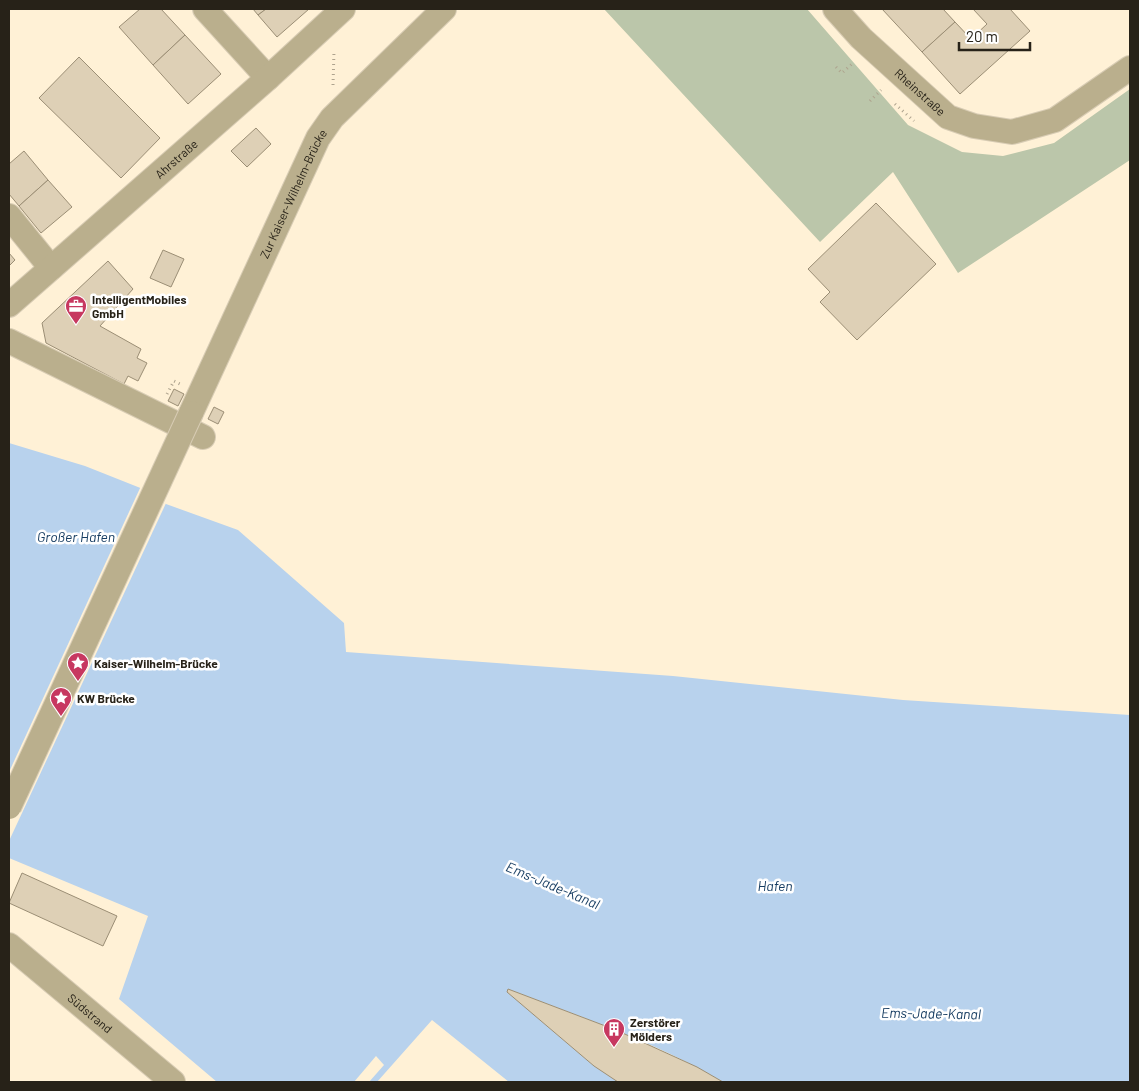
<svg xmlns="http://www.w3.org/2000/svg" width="1139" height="1091" viewBox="0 0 1139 1091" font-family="Barlow,sans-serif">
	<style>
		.green { fill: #bbc6aa }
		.water { fill: #b8d2ed }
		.pier { fill: #fff1d6 }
		.building { fill: #ded0b6; stroke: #9b8e75 }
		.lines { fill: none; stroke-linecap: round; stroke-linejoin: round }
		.minor-casing { stroke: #d8ccb4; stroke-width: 26 }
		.path { stroke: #aea38e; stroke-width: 3; stroke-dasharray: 1 4; stroke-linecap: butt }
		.minor { stroke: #baaf8d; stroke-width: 24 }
		.minor-bridge-casing { stroke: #d8ccb4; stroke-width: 26; stroke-linecap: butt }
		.minor-bridge { stroke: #baaf8d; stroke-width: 24 }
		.labels { text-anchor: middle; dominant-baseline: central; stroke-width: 5; stroke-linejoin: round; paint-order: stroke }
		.street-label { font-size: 12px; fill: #272218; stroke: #fff }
		.poi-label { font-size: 12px; font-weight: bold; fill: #272218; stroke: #fff; text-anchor: start }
		.water-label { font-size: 14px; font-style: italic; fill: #173d62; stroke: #fff }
	</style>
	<rect width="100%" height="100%" fill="#fff1d6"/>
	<!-- green -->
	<polygon class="green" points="604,9 807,9 908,125 962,152 1003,156 1054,143 1130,89 1130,160 958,273 893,172 820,242"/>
	<!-- water -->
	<path class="water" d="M9,443L85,466L148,491L166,504L238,530L344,623L346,652L673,676L903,700L1130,715V1082H723C656,1042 581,1017 508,989L507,992L594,1066L618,1082H509L432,1020L377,1082H217L119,999L148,916L9,858Z"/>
	<!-- pier -->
	<g class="pier">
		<polygon points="141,486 149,489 167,501 9,841 9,772"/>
		<polygon points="376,1056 384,1065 369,1082 354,1082"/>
	</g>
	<!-- building -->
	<g class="building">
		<polygon points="140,9 161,9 185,35 153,65 119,27"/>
		<polygon points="253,9 266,9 258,15"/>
		<polygon points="266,9 309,9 277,37 258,15"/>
		<polygon points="882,9 943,9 955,22 922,52"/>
		<polygon points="973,9 1010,9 1030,31 960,94 922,52 955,22 971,39 987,24"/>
		<polygon points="185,35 221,74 188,104 153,65"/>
		<polygon points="79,57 160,138 121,178 39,98"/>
		<polygon points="256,128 271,144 247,167 231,151"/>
		<polygon points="24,151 48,180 19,206 9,194 9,164"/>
		<polygon points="48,180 72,207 41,233 19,206"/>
		<polygon points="876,203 936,264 857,340 820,302 830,292 808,269"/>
		<polygon points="163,250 184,259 171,287 150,278"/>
		<polygon points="9,253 15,260 9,266"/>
		<polygon points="108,261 133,289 100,326 141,349 137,358 147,363 138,381 128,376 124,384 46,343 42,323"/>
		<polygon points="174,389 184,394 178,406 168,401"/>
		<polygon points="214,407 224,412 218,424 208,419"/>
		<polygon points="22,873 117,916 103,946 9,903"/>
		<polygon points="508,989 616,1030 697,1067 723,1082 618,1082 594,1066 507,992"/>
	</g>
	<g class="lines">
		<!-- minor casing -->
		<g class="minor-casing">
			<g id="minor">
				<polyline points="205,9 268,78"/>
				<path id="s1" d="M835,9L861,38L948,117L974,126L1012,132L1055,120L1130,68"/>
				<polyline points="9,216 51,268"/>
				<path id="s2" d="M9,305L268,78L343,9"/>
				<polyline points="9,341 203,437"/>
				<path id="s3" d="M191,413L318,138L332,118L444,9"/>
				<path id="s4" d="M9,945L173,1082"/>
			</g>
		</g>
		<!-- path -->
		<g class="path">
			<polyline points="836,67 842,73 853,63"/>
			<polyline points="333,85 334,51"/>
			<polyline points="870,101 881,90"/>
			<polyline points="895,104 914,121"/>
			<polyline points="167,394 174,381 180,384"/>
		</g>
		<!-- minor -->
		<use href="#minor" class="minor"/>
		<!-- minor-bridge casing -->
		<g class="minor-bridge-casing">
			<polyline id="minor-bridge" points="9,807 191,413"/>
		</g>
		<!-- minor-bridge -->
		<use href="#minor-bridge" class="minor-bridge"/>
	</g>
	<!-- icons -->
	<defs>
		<g id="office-pin" transform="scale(1.125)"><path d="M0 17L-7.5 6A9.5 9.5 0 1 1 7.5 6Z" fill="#c73860" stroke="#fff"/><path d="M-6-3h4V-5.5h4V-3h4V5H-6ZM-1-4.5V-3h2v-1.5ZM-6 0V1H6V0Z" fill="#fff"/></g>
		<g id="sight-pin" transform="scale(1.125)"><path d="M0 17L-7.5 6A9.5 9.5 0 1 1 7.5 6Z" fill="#c73860" stroke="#fff"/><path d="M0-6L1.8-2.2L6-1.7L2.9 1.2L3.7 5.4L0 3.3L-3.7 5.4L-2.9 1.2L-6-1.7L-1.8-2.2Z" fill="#fff"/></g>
		<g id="building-pin" transform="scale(1.125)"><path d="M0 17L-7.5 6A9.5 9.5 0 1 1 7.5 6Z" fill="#c73860" stroke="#fff"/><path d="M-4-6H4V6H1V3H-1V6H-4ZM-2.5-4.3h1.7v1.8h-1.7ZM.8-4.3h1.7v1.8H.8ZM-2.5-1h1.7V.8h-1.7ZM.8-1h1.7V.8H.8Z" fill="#fff"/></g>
	</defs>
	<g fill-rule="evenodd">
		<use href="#office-pin" x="76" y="306"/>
		<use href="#sight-pin" x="78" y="663"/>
		<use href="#sight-pin" x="61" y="698"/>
		<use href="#building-pin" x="614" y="1029"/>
	</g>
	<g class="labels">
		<!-- street labels -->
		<g class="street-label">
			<text stroke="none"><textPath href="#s1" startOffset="119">Rheinstraße</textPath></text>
			<text stroke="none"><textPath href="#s2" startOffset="222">Ahrstraße</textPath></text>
			<text stroke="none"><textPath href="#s3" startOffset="242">Zur Kaiser-Wilhelm-Brücke</textPath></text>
			<text stroke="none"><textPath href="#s4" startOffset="106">Südstrand</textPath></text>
		</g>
		<!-- poi labels -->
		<g class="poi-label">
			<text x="92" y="299">IntelligentMobiles<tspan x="92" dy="14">GmbH</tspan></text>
			<text x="94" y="663">Kaiser-Wilhelm-Brücke</text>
			<text x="77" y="698">KW Brücke</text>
			<text x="630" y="1022">Zerstörer<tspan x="630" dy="14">Mölders</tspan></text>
		</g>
		<!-- water labels -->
		<g class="water-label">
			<text x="76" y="536">Großer Hafen</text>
			<text transform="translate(553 885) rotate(23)">Ems-Jade-Kanal</text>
			<text x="775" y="885">Hafen</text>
			<text transform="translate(931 1013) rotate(1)">Ems-Jade-Kanal</text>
		</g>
	</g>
	<!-- border -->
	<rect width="1139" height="1091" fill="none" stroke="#272218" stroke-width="20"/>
	<!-- scale -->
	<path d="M959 42v8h71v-8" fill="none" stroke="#272218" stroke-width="2.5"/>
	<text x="966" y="42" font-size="15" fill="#272218" stroke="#ffffff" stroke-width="4" paint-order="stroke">20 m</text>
</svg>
